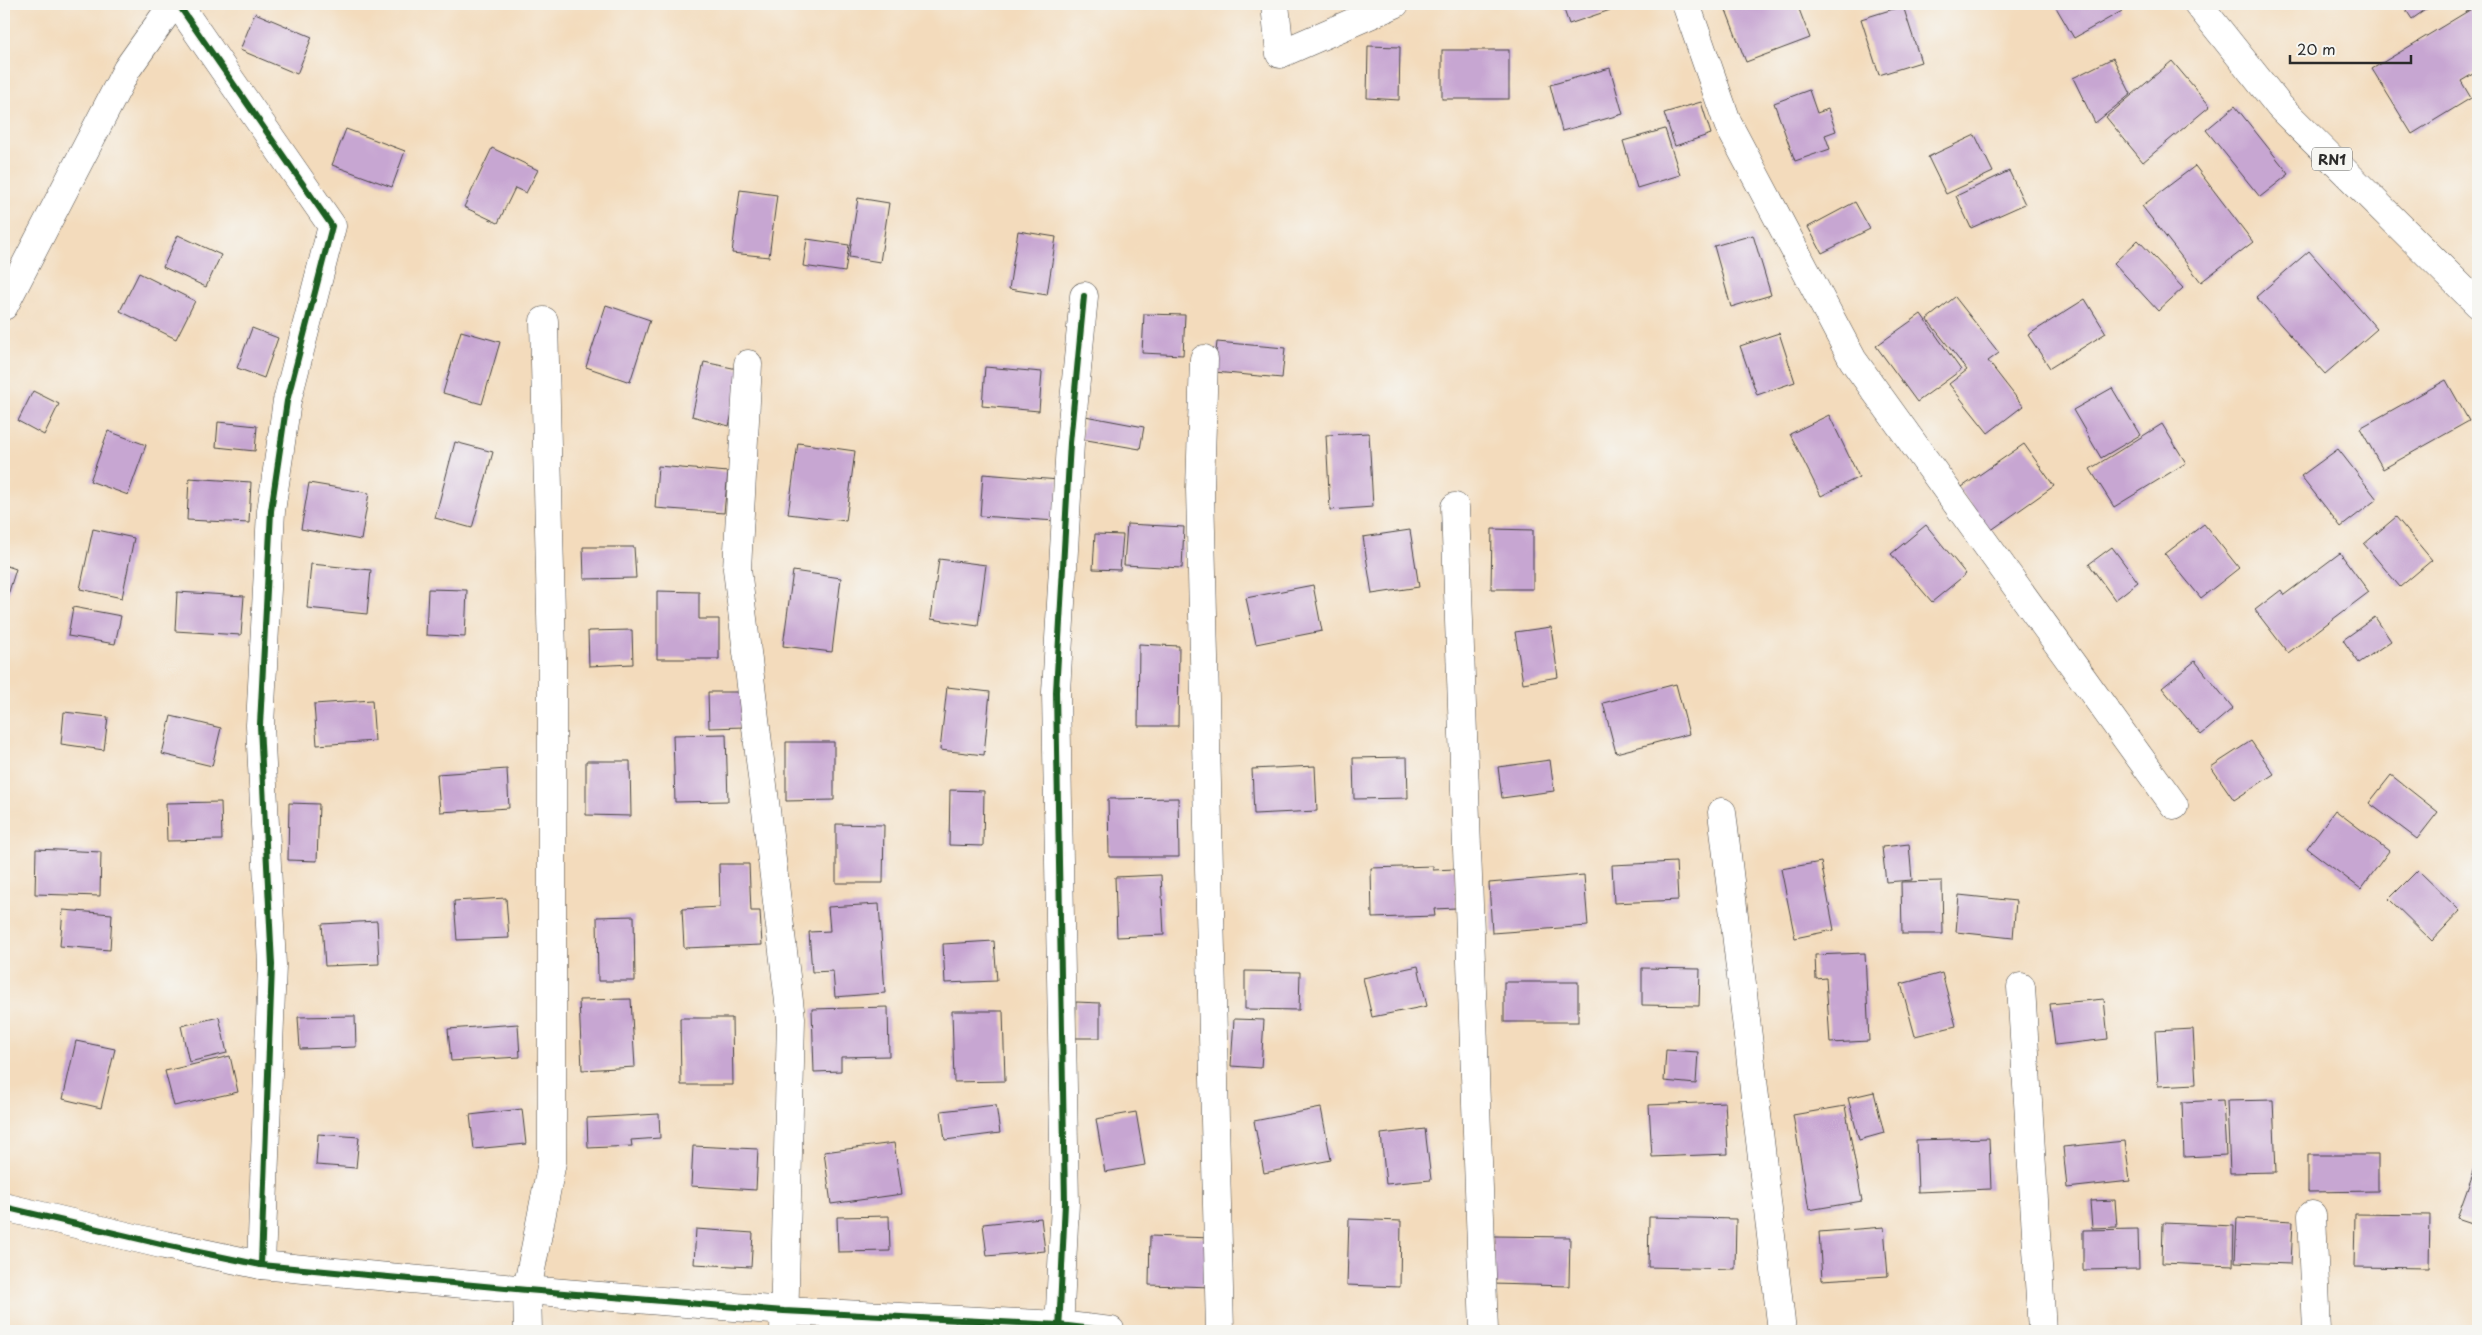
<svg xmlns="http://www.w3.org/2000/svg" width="2482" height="1335" viewBox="0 0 2482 1335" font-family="'Playpen Sans',sans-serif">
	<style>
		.building { fill: #c7a6d2 }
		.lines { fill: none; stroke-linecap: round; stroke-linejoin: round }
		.minor-casing { stroke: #494541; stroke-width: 29 }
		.highway-casing { stroke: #494541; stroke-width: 29 }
		.minor { stroke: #fff; stroke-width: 28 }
		.highway { stroke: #fff; stroke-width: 28 }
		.cycleway-casing { stroke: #f6f6f2; stroke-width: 9 }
		.cycleway { stroke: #1b5e20; stroke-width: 6 }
		.labels { text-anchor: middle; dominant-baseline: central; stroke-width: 4; stroke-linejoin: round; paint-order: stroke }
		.shield { fill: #f6f6f2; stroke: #686867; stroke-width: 1 }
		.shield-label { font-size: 14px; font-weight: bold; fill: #2b2b2b }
	</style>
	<rect width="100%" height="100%" fill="#f6f6f2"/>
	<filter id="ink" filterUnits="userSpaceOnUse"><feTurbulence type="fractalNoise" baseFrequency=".02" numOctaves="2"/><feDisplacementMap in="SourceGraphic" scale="10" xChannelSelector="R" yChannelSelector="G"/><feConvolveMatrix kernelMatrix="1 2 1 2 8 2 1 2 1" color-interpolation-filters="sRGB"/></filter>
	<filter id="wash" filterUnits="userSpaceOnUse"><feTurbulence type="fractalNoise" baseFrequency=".0096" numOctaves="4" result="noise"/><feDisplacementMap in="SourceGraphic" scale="20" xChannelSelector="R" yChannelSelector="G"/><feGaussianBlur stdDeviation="1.12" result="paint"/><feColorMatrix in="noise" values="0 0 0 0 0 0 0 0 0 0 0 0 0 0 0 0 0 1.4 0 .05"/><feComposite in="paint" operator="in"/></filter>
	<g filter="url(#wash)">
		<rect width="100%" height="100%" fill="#f3dbbc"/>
		<g id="blocks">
			<!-- building -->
			<g class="building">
				<polygon points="1562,4 1628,4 1569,24"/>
				<polygon points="1743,4 1797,4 1810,38 1746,62 1726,10"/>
				<polygon points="2054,4 2118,4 2122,11 2074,38"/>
				<polygon points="2402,4 2434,4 2412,19"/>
				<polygon points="2478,5 2478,71 2461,81 2471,98 2412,134 2372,69"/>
				<polygon points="1903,6 1921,62 1879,75 1861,19"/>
				<polygon points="255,13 312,37 297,74 240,50"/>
				<polygon points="1368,46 1400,47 1399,100 1367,98"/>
				<rect x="1442" y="50" width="67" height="49"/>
				<polygon points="2113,58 2131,94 2095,123 2073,78"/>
				<polygon points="2172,61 2210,106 2143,162 2106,117"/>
				<polygon points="1610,68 1623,114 1562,131 1550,85"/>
				<polygon points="1809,90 1817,113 1828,109 1836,131 1825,135 1830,149 1795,161 1774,103"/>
				<polygon points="1701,102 1711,134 1675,146 1664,113"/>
				<polygon points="2235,106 2289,174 2260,197 2206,130"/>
				<polygon points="346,129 405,151 392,187 332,165"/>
				<polygon points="1665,129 1680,175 1637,188 1623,141"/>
				<polygon points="1975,135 1993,172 1946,194 1928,157"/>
				<polygon points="492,148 538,170 526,193 515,188 498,223 464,207"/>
				<polygon points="2195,166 2253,242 2201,282 2142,206"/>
				<polygon points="2009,171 2025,204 1971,228 1956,196"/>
				<polygon points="740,190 777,195 769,257 732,253"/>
				<polygon points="858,198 889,203 880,262 849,257"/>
				<polygon points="1855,202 1870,229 1822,253 1808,227"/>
				<polygon points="1018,231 1056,237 1047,295 1009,289"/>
				<polygon points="178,235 221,255 206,287 163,267"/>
				<polygon points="1753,235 1771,295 1731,307 1714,246"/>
				<polygon points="807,239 849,245 845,272 803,266"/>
				<polygon points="2138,240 2183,288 2158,311 2114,263"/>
				<polygon points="2309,251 2377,329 2325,374 2256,297"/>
				<polygon points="139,273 195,301 176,339 120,311"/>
				<polygon points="1955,297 1999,353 1988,361 2023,406 1988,433 1949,384 1967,370 1927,319"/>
				<polygon points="2085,299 2106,333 2050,368 2028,335"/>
				<polygon points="606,305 650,320 630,382 586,367"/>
				<polygon points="1144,314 1185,315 1183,355 1142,353"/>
				<polygon points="1921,314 1961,370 1917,402 1876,346"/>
				<polygon points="252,328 278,338 264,378 237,368"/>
				<polygon points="461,331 500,342 482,404 443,393"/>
				<polygon points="1779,333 1795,382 1757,395 1740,346"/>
				<polygon points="1217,342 1285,348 1282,378 1214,372"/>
				<polygon points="704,362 742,370 729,426 692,416"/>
				<polygon points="985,367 1042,372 1039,411 982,406"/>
				<polygon points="2446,380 2469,421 2383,469 2360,428"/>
				<polygon points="2112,388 2140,435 2101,458 2073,410"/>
				<polygon points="33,391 59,404 44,435 18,421"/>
				<polygon points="1829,415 1859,477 1821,496 1790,434"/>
				<polygon points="1085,416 1144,427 1140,449 1081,439"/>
				<polygon points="218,422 257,426 255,451 216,447"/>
				<polygon points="2162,424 2186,463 2114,507 2090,469"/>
				<polygon points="108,431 146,445 128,495 90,481"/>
				<polygon points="1369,433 1373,507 1330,510 1326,435"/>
				<polygon points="455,442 493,452 472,528 435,518"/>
				<polygon points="798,443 855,451 846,521 788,514"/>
				<polygon points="2024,444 2054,486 1990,531 1959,489"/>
				<polygon points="2338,449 2377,499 2341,527 2301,476"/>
				<polygon points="658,466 728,472 724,513 655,508"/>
				<polygon points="983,474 1059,480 1056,521 980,516"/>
				<polygon points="189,478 251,482 249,523 187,520"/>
				<polygon points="309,483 369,493 361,540 301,529"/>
				<polygon points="2396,517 2432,560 2400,587 2364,544"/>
				<polygon points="1127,524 1184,527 1182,568 1124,565"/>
				<polygon points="2204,524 2239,568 2201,598 2165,554"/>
				<polygon points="1926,525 1966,574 1932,602 1891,554"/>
				<polygon points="93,529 134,538 122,598 80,589"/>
				<polygon points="1492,529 1533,530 1533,589 1491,589"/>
				<polygon points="1410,530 1419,587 1372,594 1363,537"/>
				<polygon points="1095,534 1123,535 1120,570 1093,569"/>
				<polygon points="583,547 634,547 636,578 584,579"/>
				<polygon points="2112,547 2138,582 2115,600 2089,564"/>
				<polygon points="2340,553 2369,592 2288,653 2255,610 2281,590 2284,595"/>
				<polygon points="939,559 986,565 978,626 931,619"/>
				<polygon points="311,564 371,570 367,614 307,608"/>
				<polygon points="4,565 16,569 7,598 4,597"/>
				<polygon points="793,571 841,578 832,652 783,646"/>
				<polygon points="1313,585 1322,631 1256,644 1246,598"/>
				<polygon points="428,589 467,590 465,637 426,635"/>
				<polygon points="657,591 699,592 699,619 719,619 719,659 657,659"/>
				<polygon points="177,592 244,596 241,635 175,631"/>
				<polygon points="73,607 121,616 115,644 68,636"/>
				<polygon points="2375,617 2391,641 2359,663 2343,640"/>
				<polygon points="1551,627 1558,677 1523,683 1515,632"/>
				<polygon points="632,630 633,664 589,666 588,631"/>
				<polygon points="1139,644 1179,646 1178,726 1138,726"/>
				<polygon points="2195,661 2233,708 2201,735 2162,688"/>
				<polygon points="1676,684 1689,734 1616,753 1603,703"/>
				<polygon points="947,687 990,692 984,755 940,750"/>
				<polygon points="708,692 744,692 745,727 709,728"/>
				<polygon points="372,700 375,741 317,745 314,704"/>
				<polygon points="64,712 108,717 104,750 61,744"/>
				<polygon points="171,716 221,728 212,766 162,754"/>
				<polygon points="726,734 728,801 675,802 673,735"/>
				<polygon points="2251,741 2274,774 2234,800 2211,767"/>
				<polygon points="786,742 834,742 834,800 786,801"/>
				<polygon points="1407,757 1408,798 1354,799 1353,758"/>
				<polygon points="1550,760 1554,791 1502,798 1498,767"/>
				<polygon points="586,761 630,761 631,816 586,815"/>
				<polygon points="1315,766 1317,811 1254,814 1252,769"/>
				<polygon points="507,769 509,808 440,812 437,774"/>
				<polygon points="2391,775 2438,812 2417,839 2369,803"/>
				<polygon points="950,790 984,791 983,846 949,845"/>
				<polygon points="1178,798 1179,857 1109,857 1108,799"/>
				<polygon points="221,802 222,840 167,841 166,803"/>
				<polygon points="289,803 319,804 317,861 288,860"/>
				<polygon points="2335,810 2389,851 2361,889 2307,848"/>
				<polygon points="836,824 884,825 883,883 836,883"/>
				<polygon points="1909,844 1912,880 1886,882 1882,847"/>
				<polygon points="36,849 101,852 100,896 35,894"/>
				<polygon points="1676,862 1678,900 1614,903 1612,865"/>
				<polygon points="1821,862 1834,930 1795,938 1781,869"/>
				<polygon points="719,864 749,864 751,911 760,911 762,945 684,948 682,909 720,907"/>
				<polygon points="1433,866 1433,870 1455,869 1456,908 1434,909 1435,916 1372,918 1371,868"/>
				<polygon points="2418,870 2460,911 2432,941 2389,899"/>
				<polygon points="1161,875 1164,935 1117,937 1115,877"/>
				<polygon points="1584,875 1588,926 1492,933 1489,883"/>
				<polygon points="1942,881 1943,934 1902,934 1901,882"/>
				<polygon points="1959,895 2016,901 2013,938 1956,932"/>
				<polygon points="506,898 509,938 457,940 454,901"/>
				<polygon points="879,904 885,993 835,997 833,971 812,972 809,932 830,931 828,907"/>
				<polygon points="63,910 112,914 110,950 60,946"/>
				<polygon points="634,916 635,981 598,981 597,917"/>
				<polygon points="377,921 379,964 325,966 322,924"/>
				<polygon points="994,941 997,981 945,983 943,944"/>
				<polygon points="1865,953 1869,1041 1830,1043 1826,978 1816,979 1815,955"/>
				<polygon points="1418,966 1427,1006 1372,1017 1363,978"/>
				<polygon points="1642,968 1700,969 1699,1006 1642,1005"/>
				<polygon points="1245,971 1300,972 1299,1010 1245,1009"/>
				<polygon points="1942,973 1956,1026 1915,1036 1901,984"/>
				<rect x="1504" y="982" width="74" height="40"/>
				<polygon points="631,999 635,1067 582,1070 579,1000"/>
				<polygon points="2104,999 2108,1039 2055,1045 2050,1004"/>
				<polygon points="1076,1002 1100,1003 1100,1038 1075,1038"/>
				<polygon points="888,1007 889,1056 841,1057 841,1071 814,1072 812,1009"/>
				<polygon points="952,1011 1003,1011 1005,1081 954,1082"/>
				<polygon points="355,1016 356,1047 300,1049 298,1017"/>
				<polygon points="219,1017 227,1053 189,1062 181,1026"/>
				<polygon points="680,1018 732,1018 733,1085 681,1085"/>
				<polygon points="1234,1019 1264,1020 1261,1068 1231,1066"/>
				<polygon points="518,1024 520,1057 451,1061 448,1029"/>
				<polygon points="2193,1029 2196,1084 2158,1086 2155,1031"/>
				<polygon points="76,1041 115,1049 101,1108 63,1099"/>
				<polygon points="1666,1050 1698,1052 1696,1084 1664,1081"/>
				<polygon points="230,1056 238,1092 174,1106 165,1071"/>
				<polygon points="1874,1092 1884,1133 1859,1140 1848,1098"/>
				<polygon points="2223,1100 2226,1155 2184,1157 2182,1102"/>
				<polygon points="2273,1100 2276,1172 2230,1173 2227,1101"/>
				<polygon points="1725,1102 1728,1154 1652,1157 1649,1105"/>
				<polygon points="996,1105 1000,1133 945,1140 941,1111"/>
				<polygon points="1845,1106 1862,1201 1809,1210 1793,1115"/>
				<polygon points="1321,1108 1331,1160 1264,1173 1254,1121"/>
				<polygon points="522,1109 526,1144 474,1149 470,1115"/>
				<polygon points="1136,1112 1145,1165 1105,1172 1096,1119"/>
				<polygon points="659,1114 660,1138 631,1140 632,1146 588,1148 587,1118"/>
				<polygon points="1425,1129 1431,1180 1386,1184 1381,1134"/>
				<polygon points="318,1134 359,1137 356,1168 316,1165"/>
				<polygon points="1989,1138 1991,1189 1918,1192 1916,1140"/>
				<polygon points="2125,1141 2130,1181 2067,1188 2063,1147"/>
				<polygon points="894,1143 902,1194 831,1204 824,1152"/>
				<polygon points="693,1146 758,1149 756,1190 691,1186"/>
				<polygon points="2308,1155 2378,1155 2378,1191 2308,1192"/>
				<polygon points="2475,1168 2478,1169 2478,1225 2457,1218"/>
				<polygon points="2115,1200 2117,1227 2092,1228 2090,1201"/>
				<polygon points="2355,1214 2430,1215 2429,1268 2354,1267"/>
				<polygon points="889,1216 890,1251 838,1252 837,1217"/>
				<polygon points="1649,1217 1736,1219 1735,1269 1648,1267"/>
				<polygon points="1041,1218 1045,1251 987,1256 983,1224"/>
				<polygon points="2237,1218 2293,1221 2291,1264 2235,1262"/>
				<polygon points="1349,1219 1401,1221 1400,1287 1347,1285"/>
				<polygon points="2163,1223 2234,1226 2233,1266 2162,1263"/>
				<polygon points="1884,1227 1888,1276 1822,1280 1819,1232"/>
				<polygon points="696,1229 753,1233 751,1267 694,1264"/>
				<polygon points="2138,1229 2139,1269 2083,1270 2083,1230"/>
				<polygon points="1150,1236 1213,1238 1212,1287 1149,1285"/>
				<polygon points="1493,1236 1570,1237 1569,1286 1492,1284"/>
			</g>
		</g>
	</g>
	<g filter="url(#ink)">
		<use href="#blocks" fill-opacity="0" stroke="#494541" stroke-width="1"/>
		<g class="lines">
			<!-- minor casing -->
			<g class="minor-casing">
				<g id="minor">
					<polyline points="178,4 332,226 287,401 271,511 260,725 272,965 261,1265"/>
					<polyline points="1275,4 1280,54 1395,4"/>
					<polyline points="1686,4 1728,124 1853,360 2174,805"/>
					<polyline points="4,306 127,69 173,4"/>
					<polyline points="1204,359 1200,489 1220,1331"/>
					<polyline points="748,364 737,569 791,1018 784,1331"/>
					<polyline points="1455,507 1484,1331"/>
					<polyline points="1722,812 1782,1331"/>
					<polyline points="2021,987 2042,1331"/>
					<polyline points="4,1207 165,1245 261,1265 527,1290 784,1311 1059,1325 1111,1331"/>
					<polyline points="2312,1215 2317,1331"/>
					<polyline points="528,1331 527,1290 552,1162 552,655 544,321"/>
					<polyline points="1059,1331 1065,1203 1056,692 1070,443 1084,296"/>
				</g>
			</g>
			<!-- highway casing -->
			<g class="highway-casing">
				<polyline id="highway" points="2198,4 2280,107 2478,304"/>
			</g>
			<!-- minor -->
			<use href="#minor" class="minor"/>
			<!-- highway -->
			<use href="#highway" class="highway"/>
			<!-- cycleway casing -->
			<g class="cycleway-casing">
				<g id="cycleway">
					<polyline points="178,4 332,226 287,401 271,511 260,725 272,965 261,1265"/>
					<polyline points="4,1207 165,1245 261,1265 527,1290 784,1311 1059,1325 1111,1331"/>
					<polyline points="1059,1331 1065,1203 1056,692 1070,443 1084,296"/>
				</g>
			</g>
			<!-- cycleway -->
			<use href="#cycleway" class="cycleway"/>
		</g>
	</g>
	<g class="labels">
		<!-- shield labels -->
		<rect class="shield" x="2312" y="147.5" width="40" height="23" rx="4"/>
		<g class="shield-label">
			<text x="2332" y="159">RN1</text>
		</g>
	</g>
	<!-- margin -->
	<rect width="2482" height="1335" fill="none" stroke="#f6f6f2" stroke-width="20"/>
	<!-- scale -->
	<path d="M2290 55v8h121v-8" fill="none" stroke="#2b2b2b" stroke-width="2.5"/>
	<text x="2297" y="55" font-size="15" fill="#2b2b2b" stroke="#f6f6f2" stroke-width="4" paint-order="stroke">20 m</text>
</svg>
